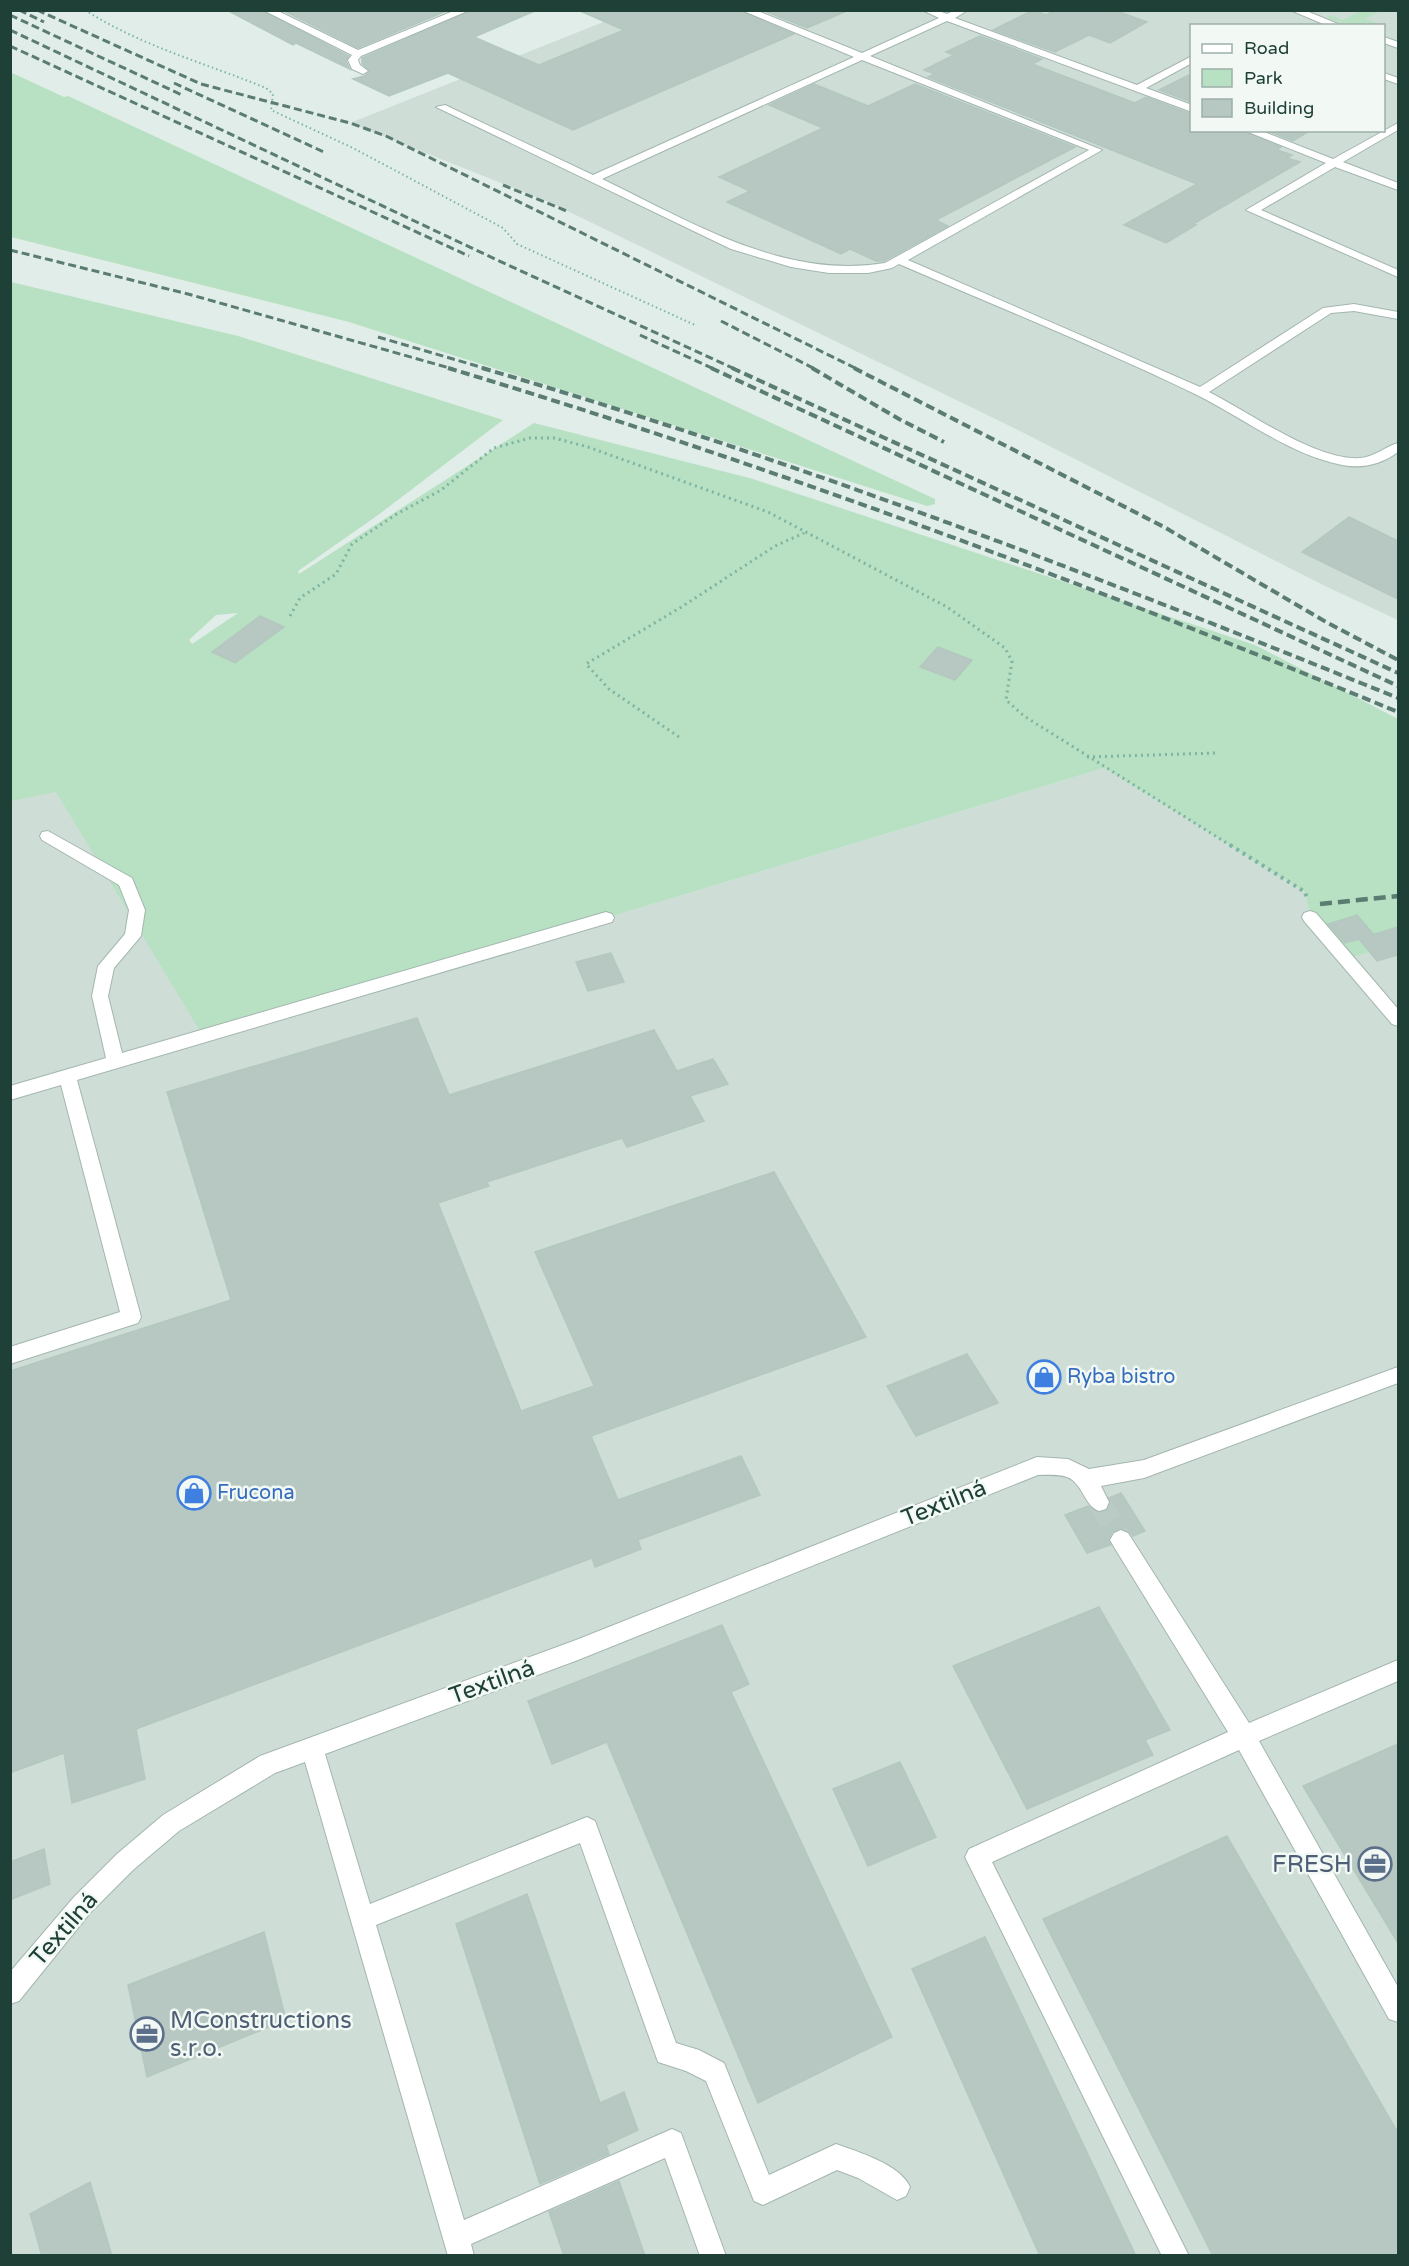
<svg xmlns="http://www.w3.org/2000/svg" width="1409" height="2266" viewBox="0 0 1409 2266" font-family="'Varela Round',sans-serif">
	<style>
		.built { fill: #cfddd7; fill-rule: evenodd }
		.green { fill: #b7e1c2; fill-rule: evenodd }
		.building { fill: #b6c8c1; stroke: #b3c8bf; stroke-width: 1.5 }
		.lines { fill: none; stroke-linecap: round; stroke-linejoin: round }
		.minor-tunnel { stroke: #bacac5; stroke-width: 23; stroke-dasharray: 23 12; stroke-linecap: butt }
		.minor-casing { stroke: #a3b6af; stroke-width: 2 }
		.path-far2 { stroke: #7eb4a3; stroke-width: 2; stroke-dasharray: 1.5 3; stroke-linecap: butt }
		.path-far1 { stroke: #7eb4a3; stroke-width: 3; stroke-dasharray: 2 4; stroke-linecap: butt }
		.path { stroke: #7eb4a3; stroke-width: 4; stroke-dasharray: 3 4.5; stroke-linecap: butt }
		.minor { fill: #fff; fill-rule: evenodd }
		.rail-far2 { stroke: #5a7c72; stroke-width: 3; stroke-dasharray: 8 4; stroke-linecap: butt }
		.rail-far1 { stroke: #5a7c72; stroke-width: 4; stroke-dasharray: 9 4.5; stroke-linecap: butt }
		.rail { stroke: #5a7c72; stroke-width: 4.5; stroke-dasharray: 12 6; stroke-linecap: butt }
		.labels { text-anchor: middle; dominant-baseline: central; stroke-width: 5; stroke-linejoin: round; paint-order: stroke }
		.shop-label { font-size: 20px; fill: #366cbe; stroke: #f2f9f5; text-anchor: start }
		.near-street-label { font-size: 24px; fill: #1f4037; stroke: #f2f9f5 }
		.near-service-label { font-size: 24px; fill: #4e5e75; stroke: #f2f9f5; text-anchor: end }
	</style>
	<rect width="100%" height="100%" fill="#e1ede8"/>
	<!-- built -->
	<g class="built">
		<path d="M631,11H1398V620L1323,585L1016,429L549,202L350,123ZM1192,26H1384V130H1192Z"/>
		<polygon points="10,754 606,918 1104,768 1305,892 1310,917 1346,959 1398,944 1398,2255 11,2255"/>
	</g>
	<!-- green -->
	<g class="green">
		<polygon points="1360,11 1380,11 1365,19 1383,25 1348,25 1327,18 1330,15 1343,20"/>
		<polygon points="10,72 64,97 68,96 935,499 935,504 927,506 349,322 11,237"/>
		<path d="M11,282L238,336L503,420L378,515L298,571L299,574L534,423L753,479L1255,645L1398,719V944L1346,959L1310,917L1305,892L1104,768L606,918L203,1036L56,792L11,801ZM238,613L192,644L189,640L216,615Z"/>
	</g>
	<!-- building -->
	<g class="building">
		<polygon points="227,10 261,10 349,56 346,61 350,69 296,43 293,45"/>
		<polygon points="282,10 449,10 358,48"/>
		<polygon points="472,10 537,10 474,37 539,65 624,30 578,10 739,10 794,34 573,130 448,73 389,96 353,79 364,76 370,71 362,64 362,58"/>
		<polygon points="762,10 849,10 807,28"/>
		<polygon points="1033,10 1046,15 1055,10 1114,10 1147,22 1110,43 1089,35 1055,52 993,30"/>
		<polygon points="980,36 1042,59 1032,64 1135,103 1146,97 1191,114 1191,130 1241,130 1281,147 1277,150 1292,155 1287,158 1300,162 1193,224 1196,225 1166,243 1124,225 1197,184 928,77 935,74 924,70 954,55 946,52"/>
		<polygon points="1191,74 1191,102 1159,90"/>
		<polygon points="814,84 868,106 915,84 1075,147 936,220 948,226 884,261 876,261 850,249 841,254 727,202 750,191 719,177 823,128 769,105"/>
		<polygon points="1266,130 1311,130 1293,141"/>
		<polygon points="1349,517 1398,541 1398,599 1302,552"/>
		<polygon points="260,616 284,627 235,663 212,652"/>
		<polygon points="938,647 972,660 955,680 920,667"/>
		<polygon points="1357,915 1373,934 1365,937 1398,927 1398,955 1377,961 1359,939 1345,943 1328,924"/>
		<polygon points="611,953 624,982 588,991 576,962"/>
		<polygon points="417,1018 449,1095 654,1030 677,1071 713,1059 728,1084 690,1096 704,1121 627,1147 622,1138 487,1182 489,1186 438,1203 521,1411 594,1386 535,1252 774,1172 866,1337 591,1436 618,1500 741,1456 760,1495 638,1540 641,1549 595,1567 592,1558 136,1729 145,1779 72,1803 64,1753 10,1773 10,1371 231,1300 167,1092"/>
		<polygon points="967,1354 998,1403 916,1436 887,1386"/>
		<polygon points="1121,1493 1145,1531 1133,1536 1129,1531 1120,1528 1112,1532 1108,1539 1110,1545 1087,1553 1065,1515 1088,1506 1098,1513 1107,1511 1111,1503 1109,1498"/>
		<polygon points="1099,1607 1170,1730 1145,1740 1153,1755 1027,1809 953,1666"/>
		<polygon points="722,1625 749,1684 731,1692 892,2037 758,2103 607,1742 552,1764 528,1701"/>
		<polygon points="1398,1744 1398,1943 1303,1786"/>
		<polygon points="900,1762 936,1837 868,1866 833,1789"/>
		<polygon points="1227,1836 1398,2133 1398,2256 1213,2256 1043,1919"/>
		<polygon points="44,1849 50,1884 10,1900 10,1862"/>
		<polygon points="527,1894 600,2103 624,2092 638,2130 606,2145 609,2154 540,2184 456,1924"/>
		<polygon points="264,1932 286,2020 147,2077 128,1985"/>
		<polygon points="985,1937 1136,2256 1040,2256 912,1969"/>
		<polygon points="619,2181 645,2256 564,2256 549,2212"/>
		<polygon points="90,2182 112,2256 42,2256 30,2214"/>
	</g>
	<g class="lines">
		<!-- minor-tunnel -->
		<polyline class="minor-tunnel" points="1099,1502 1121,1540"/>
		<!-- minor casing -->
		<g class="minor-casing">
			<g id="minor">
				<polygon points="263,10 276,10 358,50 456,10 470,10 361,56 358,60 360,65 368,71 363,74 352,69 348,60 352,55"/>
				<path d="M741,10H755L862,53L939,18L922,10H936L947,14L955,10H968L955,18L1137,85L1192,56V63L1146,88L1192,105V112L947,21L870,56L1102,150L908,260L1200,387L1323,308L1354,304L1398,312V319L1354,311L1331,313L1209,392C1249,412 1316,461 1360,458C1375,457 1384,447 1398,443V452C1382,464 1362,469 1342,465C1288,454 1244,418 1195,394C1098,347 998,307 899,264L892,268L868,273H829L791,267L731,249L436,107L445,105L593,175L854,57ZM862,60L1089,150L885,263C783,280 690,221 602,179Z"/>
				<polygon points="1290,10 1304,10 1343,26 1328,26"/>
				<polygon points="1384,37 1398,42 1398,48 1384,43"/>
				<polygon points="1384,73 1398,78 1398,84 1384,79"/>
				<polygon points="1398,123 1398,130 1343,162 1398,183 1398,190 1335,167 1261,210 1398,270 1398,277 1246,210 1326,163 1243,130 1259,130 1333,159"/>
				<polygon points="48,831 132,878 145,910 141,936 114,968 108,996 122,1053 606,912 612,914 614,918 612,922 77,1080 141,1317 138,1323 10,1364 10,1347 120,1312 61,1085 10,1100 10,1086 106,1058 92,996 98,966 125,934 129,910 119,885 42,840 40,836 42,832"/>
				<polygon points="1310,911 1316,913 1398,1009 1398,1026 1392,1024 1304,921 1302,917 1304,913"/>
				<path d="M1398,1367V1383L1144,1478L1101,1486L1109,1502L1106,1509L1099,1511C1084,1506 1083,1483 1067,1477C1058,1474 1047,1475 1038,1475L578,1660L325,1754L370,1904L587,1817L595,1821L676,2043L699,2050L724,2063L769,2175L836,2144C858,2152 900,2164 910,2187L906,2196L897,2200L858,2178L837,2170L763,2205L754,2201L706,2081L686,2071L658,2062L580,1843L376,1925L464,2220L672,2129L681,2133L726,2256H700L665,2158L471,2244L474,2256H448L305,1762L275,1773L179,1831L133,1870L90,1913L19,2001L10,2004V1972L74,1897L117,1854L163,1815L260,1756L576,1640L1037,1457L1068,1459L1089,1469L1144,1460Z"/>
				<polygon points="1121,1530 1128,1533 1249,1723 1398,1660 1398,1681 1259,1741 1398,1987 1398,2022 1389,2019 1239,1750 992,1862 1189,2256 1162,2256 965,1857 969,1849 1228,1732 1114,1547 1110,1540 1114,1533"/>
			</g>
		</g>
		<!-- path-far2 -->
		<path class="path-far2" d="M85,10C141,46 205,63 266,88L273,94L271,110L353,148L503,228L517,244L695,325"/>
		<!-- path-far1 -->
		<g class="path-far1">
			<polyline points="290,616 300,598 336,574 352,544 395,515 441,490 494,448 530,438 554,438 588,447 768,512 947,607 1005,648 1012,661 1006,700 1024,716 1233,847"/>
			<polyline points="679,737 609,689 586,664 683,606 775,546 804,533"/>
			<polyline points="1087,757 1215,753"/>
		</g>
		<!-- path -->
		<polyline class="path" points="1230,845 1305,892 1307,899"/>
		<!-- minor -->
		<use href="#minor" class="minor"/>
		<!-- rail-far2 -->
		<g class="rail-far2">
			<polyline points="19,10 44,22"/>
			<polyline points="37,10 201,84 350,123 386,136 857,369"/>
			<polyline points="10,15 182,95"/>
			<polyline points="10,30 495,259 735,369"/>
			<polyline points="10,46 469,256"/>
			<polyline points="174,83 326,153"/>
			<polyline points="503,185 569,212"/>
			<polyline points="10,250 188,294 453,369"/>
			<polyline points="721,321 815,369"/>
			<polyline points="640,335 714,369"/>
			<polyline points="378,337 487,369"/>
		</g>
		<!-- rail-far1 -->
		<g class="rail-far1">
			<path d="M448,368C771,465 1086,583 1398,712"/>
			<path d="M482,368C794,459 1097,576 1398,698"/>
			<polyline points="711,368 1398,686"/>
			<polyline points="732,368 1398,673"/>
			<polyline points="812,368 899,419 944,442"/>
			<polyline points="854,368 1164,527 1326,622 1398,660"/>
		</g>
		<!-- rail -->
		<polyline class="rail" points="1320,904 1398,896"/>
	</g>
	<!-- icons -->
	<defs>
		<g id="shop-ring" transform="scale(1.725)"><circle r="9.5" fill="#f2f9f5" stroke="#3f7fe0" stroke-width="1.5"/><path d="M-5-2.5h2.3a2.7 3.5 0 0 1 5.4 0H5L5.5 6h-11ZM-1.5-2.5h3a1.5 2.3 0 0 0-3 0Z" fill="#3f7fe0"/></g>
		<g id="office-ring" transform="scale(1.725)"><circle r="9.5" fill="#f2f9f5" stroke="#5c6f8a" stroke-width="1.5"/><path d="M-6-3h4V-5.5h4V-3h4V5H-6ZM-1-4.5V-3h2v-1.5ZM-6 0V1H6V0Z" fill="#5c6f8a"/></g>
	</defs>
	<g fill-rule="evenodd">
		<use href="#shop-ring" x="1044" y="1377"/>
		<use href="#shop-ring" x="194" y="1493"/>
		<use href="#office-ring" x="1375" y="1864"/>
		<use href="#office-ring" x="147" y="2034"/>
	</g>
	<g class="labels">
		<!-- shop labels -->
		<g class="shop-label">
			<text x="1067" y="1377">Ryba bistro</text>
			<text x="217" y="1493">Frucona</text>
		</g>
		<!-- near-street labels -->
		<g class="near-street-label">
			<text transform="translate(944 1503) rotate(-22)">Textilná</text>
			<text transform="translate(492 1682) rotate(-20)">Textilná</text>
			<text transform="translate(64 1929) rotate(-49)">Textilná</text>
		</g>
		<!-- near-service labels -->
		<g class="near-service-label">
			<text x="1352" y="1864">FRESH</text>
			<text x="170" y="2020" text-anchor="start">MConstructions<tspan x="170" dy="28">s.r.o.</tspan></text>
		</g>
	</g>
	<!-- border -->
	<rect width="1409" height="2266" fill="none" stroke="#1f4037" stroke-width="24"/>
	<!-- legend -->
	<rect x="1190" y="24" width="195" height="108" fill="#f2f9f5" stroke="#9eafa9" stroke-width="1.5"/>
	<rect x="1202" y="44" width="30" height="9" fill="#ffffff" stroke="#9eafa9" stroke-width="1.5"/>
	<text x="1244" y="54" font-size="18" fill="#1f4037">Road</text>
	<rect x="1202" y="69" width="30" height="18" fill="#b7e1c2" stroke="#9eafa9" stroke-width="1.5"/>
	<text x="1244" y="84" font-size="18" fill="#1f4037">Park</text>
	<rect x="1202" y="99" width="30" height="18" fill="#b6c8c1" stroke="#9eafa9" stroke-width="1.5"/>
	<text x="1244" y="114" font-size="18" fill="#1f4037">Building</text>
</svg>
